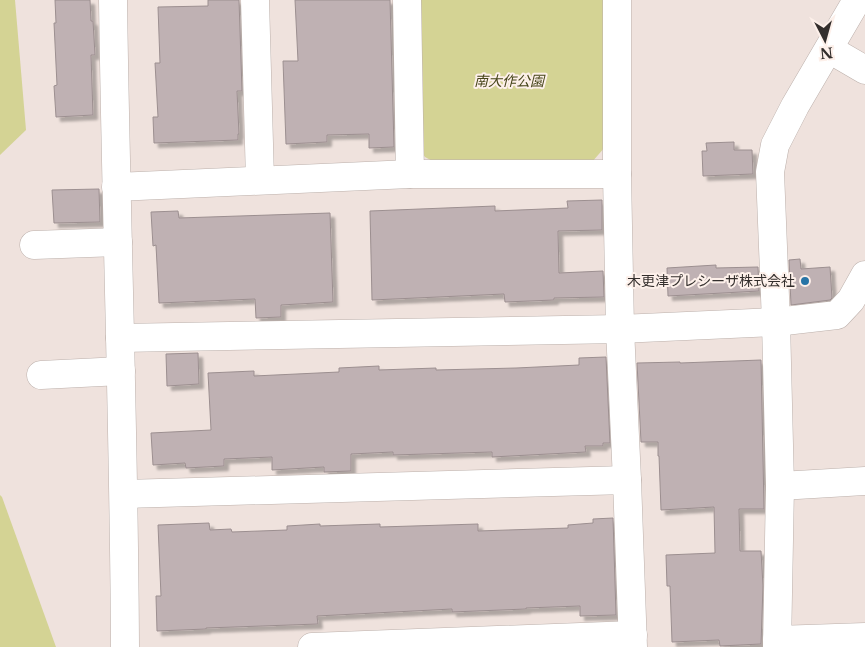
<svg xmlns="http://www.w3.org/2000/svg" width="865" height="647" viewBox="0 0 865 647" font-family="'Libre Baskerville','Noto Sans JP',serif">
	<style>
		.green { fill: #d4d394 }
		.building { fill: #bfb1b3; stroke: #9c8f90; filter: url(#shadow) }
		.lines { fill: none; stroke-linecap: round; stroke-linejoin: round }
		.minor-casing { stroke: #bcb0ab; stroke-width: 29 }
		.minor { stroke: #fff; stroke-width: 28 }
		.poi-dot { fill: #2774a6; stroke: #fdf0ea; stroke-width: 2 }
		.labels { text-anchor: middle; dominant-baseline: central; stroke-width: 4; stroke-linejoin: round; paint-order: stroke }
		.park-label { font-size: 14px; font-style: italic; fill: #46451a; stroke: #fdf0ea }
		.poi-label { font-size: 14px; fill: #332e2c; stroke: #fdf0ea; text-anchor: end }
	</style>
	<defs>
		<filter id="shadow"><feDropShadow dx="4.5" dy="4.5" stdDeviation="1" flood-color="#0004"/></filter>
	</defs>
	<rect width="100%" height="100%" fill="#efe2dd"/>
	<!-- green -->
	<g class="green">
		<polygon points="0,0 15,0 26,130 0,155"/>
		<polygon points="420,0 603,0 605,147 592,162 438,164 425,157 421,151"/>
		<polygon points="0,495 2,497 56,647 0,647"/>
	</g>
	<!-- building -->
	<g class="building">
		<polygon points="55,0 90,0 91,21 93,21 95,55 91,55 93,115 56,117 54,86 57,85 54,23 56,23"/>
		<polygon points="208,0 239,0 242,91 237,91 239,134 238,134 238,140 154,143 153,117 158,117 155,63 160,63 158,7 208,6"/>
		<polygon points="295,0 390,0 394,147 369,148 369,134 327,135 327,142 286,144 283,61 298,61"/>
		<polygon points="734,142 734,150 752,150 753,174 703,176 702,151 707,151 706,143"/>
		<polygon points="99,189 100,222 54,223 52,190"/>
		<polygon points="602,200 602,230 558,231 559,273 603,271 604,297 554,298 554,300 505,302 504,294 372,300 370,211 495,206 495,211 568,208 567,201"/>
		<polygon points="178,211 179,218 330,213 333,302 281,305 281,317 256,318 255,299 159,303 156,245 153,246 151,212"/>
		<polygon points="800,259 801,269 830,267 832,298 830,300 791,305 789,260"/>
		<polygon points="716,265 716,268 758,267 759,291 668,296 667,268"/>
		<polygon points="198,353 199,384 167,386 166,354"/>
		<polygon points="606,357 610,443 603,443 603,446 585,446 586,452 492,457 492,452 393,455 393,452 351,454 351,471 324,472 324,467 272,470 272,457 224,459 224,466 186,468 185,463 153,465 151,433 211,430 208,373 254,371 254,376 339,372 339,368 379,366 379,370 436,368 436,370 516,368 579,365 579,358"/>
		<polygon points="761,360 764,509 739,509 740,551 761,551 763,586 761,644 720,646 719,640 672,642 670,586 667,586 666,555 715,553 714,507 661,510 659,456 658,456 658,442 641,442 637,363 680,362 680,363"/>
		<polygon points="613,518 616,615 580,616 580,606 526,608 526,609 452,612 452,609 317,616 318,624 206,628 206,629 157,631 156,596 161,596 158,525 209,523 210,530 231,529 232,532 287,530 287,526 320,524 320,526 380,524 380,527 478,524 478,531 568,528 568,525 593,523 593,519"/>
	</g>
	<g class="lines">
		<!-- minor casing -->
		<g class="minor-casing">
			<g id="minor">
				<path d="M113,0C116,216 124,431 125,647"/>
				<polyline points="255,0 260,180"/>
				<polyline points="407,0 410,174"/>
				<polyline points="617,0 617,174 620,329 627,480 633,647"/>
				<polyline points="829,49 865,70"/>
				<polyline points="116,187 410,174 617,174"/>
				<polyline points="34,245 118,242"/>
				<polyline points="120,338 620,329 776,322 837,315 851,300 865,275"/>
				<polyline points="41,375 121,371"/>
				<polyline points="780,486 865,481"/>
				<polyline points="124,494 627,480"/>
				<polyline points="777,640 865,637"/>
				<polyline points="312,647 633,635"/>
				<polyline points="777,647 780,486 776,322 770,172 775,145 795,106 857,0"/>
			</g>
		</g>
		<!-- minor -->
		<use href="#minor" class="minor"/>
	</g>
	<!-- markers -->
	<circle class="poi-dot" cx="805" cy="281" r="5"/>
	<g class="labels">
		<!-- park labels -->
		<g class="park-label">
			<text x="509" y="81">南大作公園</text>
		</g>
		<!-- poi labels -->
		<g class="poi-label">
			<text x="795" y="281">木更津プレシーザ株式会社</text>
		</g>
	</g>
	<!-- north arrow -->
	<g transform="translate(825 40) rotate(174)" stroke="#fdf0ea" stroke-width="4" paint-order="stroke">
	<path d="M0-4L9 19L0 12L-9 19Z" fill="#332e2c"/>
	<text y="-8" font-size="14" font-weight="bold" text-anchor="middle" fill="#332e2c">N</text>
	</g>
</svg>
